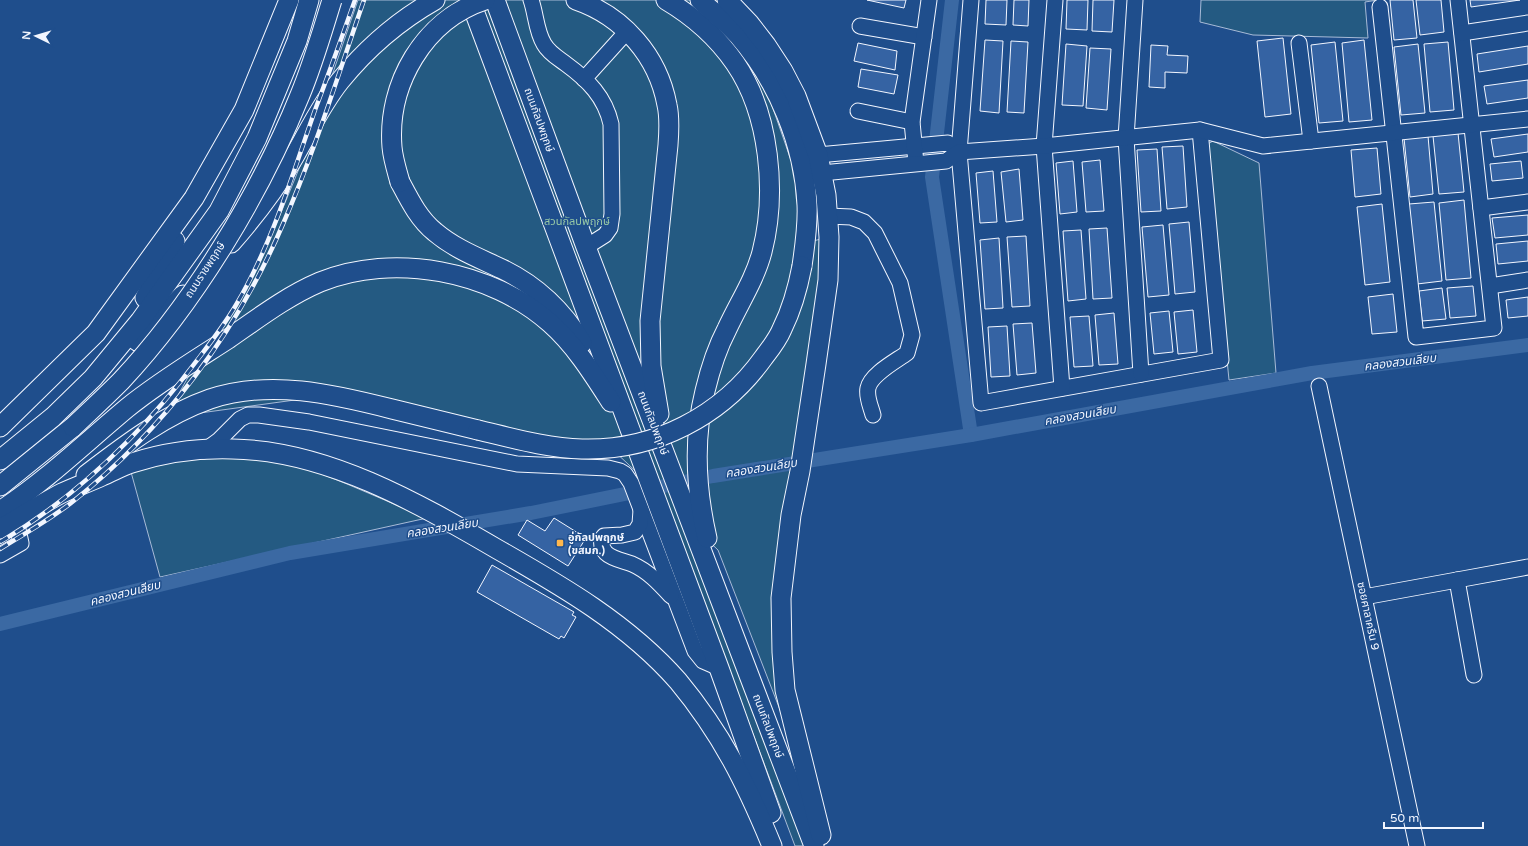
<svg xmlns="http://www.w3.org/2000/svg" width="1528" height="846" viewBox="0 0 1528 846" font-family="'Varela Round','Noto Sans Thai',sans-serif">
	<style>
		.green { fill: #245a82; stroke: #a8bbd7 }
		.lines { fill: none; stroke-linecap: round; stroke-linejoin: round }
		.canal { stroke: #3b69a3; stroke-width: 14 }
		.building { fill: #3563a3; stroke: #f2f6ff }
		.minor-casing { stroke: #f2f6ff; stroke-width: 17 }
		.major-casing { stroke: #f2f6ff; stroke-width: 21 }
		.minor { stroke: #1f4e8c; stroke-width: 15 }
		.major { stroke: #1f4e8c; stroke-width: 19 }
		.rail-casing { stroke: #f2f6ff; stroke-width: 4.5 }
		.rail { stroke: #1f4e8c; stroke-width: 3; stroke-dasharray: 9; stroke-linecap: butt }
		.major-bridge-casing { stroke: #f2f6ff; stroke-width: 21; stroke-linecap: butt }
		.major-bridge { stroke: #1f4e8c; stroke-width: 19 }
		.poi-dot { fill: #ffb74d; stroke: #1f4e8c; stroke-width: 1.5 }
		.labels { text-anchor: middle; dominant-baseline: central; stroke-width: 3; stroke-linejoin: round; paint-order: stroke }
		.street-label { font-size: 11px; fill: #f2f6ff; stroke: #1f4e8c }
		.park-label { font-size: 11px; fill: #97c8a6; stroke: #1f4e8c }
		.poi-label { font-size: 11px; font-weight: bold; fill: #f2f6ff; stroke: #1f4e8c; text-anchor: start }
		.water-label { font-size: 12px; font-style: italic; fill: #f2f6ff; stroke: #1f4e8c }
	</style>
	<rect width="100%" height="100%" fill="#1f4e8c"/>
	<!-- green -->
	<g class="green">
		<polygon points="358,0 695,0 755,57 800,186 805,243 829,237 794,516 782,715 718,550 682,516 806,846 795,846 665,499 611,448 324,396 178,416 164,420 187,379 244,293 278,220 305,154"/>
		<polygon points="1201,0 1378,0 1365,2 1368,38 1253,35 1200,22"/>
		<polygon points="1213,141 1259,163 1276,373 1229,380 1206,145"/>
		<polygon points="253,456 286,460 347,484 427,518 160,577 131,472 189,458"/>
	</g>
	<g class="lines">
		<!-- canal -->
		<g class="canal">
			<polyline points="952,0 932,177 971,435"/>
			<polyline points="0,624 290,553 531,513 713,476 971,435 1312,373 1528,345"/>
		</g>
	</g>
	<!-- building -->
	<g class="building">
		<polygon points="867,0 906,0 904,8"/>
		<polygon points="986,0 1007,0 1006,25 985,24"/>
		<polygon points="1014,0 1029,0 1028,26 1013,25"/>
		<polygon points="1067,0 1088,0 1087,30 1066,29"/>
		<polygon points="1093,0 1114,0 1112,32 1092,31"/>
		<polygon points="1390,0 1413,0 1417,38 1394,40"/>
		<polygon points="1416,0 1441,0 1444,32 1420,35"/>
		<polygon points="1470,0 1520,0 1471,7"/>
		<polygon points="1283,38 1291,114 1265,117 1257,41"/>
		<polygon points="985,40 1003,41 999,113 980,111"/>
		<polygon points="1364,40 1372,120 1349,122 1342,43"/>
		<polygon points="1011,41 1028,42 1024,113 1007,112"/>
		<polygon points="1335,42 1343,121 1319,123 1311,45"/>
		<polygon points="1448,42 1454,110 1430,112 1424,44"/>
		<polygon points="858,43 897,51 895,70 854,61"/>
		<polygon points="1066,44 1087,46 1083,106 1062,105"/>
		<polygon points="1418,44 1425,113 1401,115 1394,47"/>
		<polygon points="1151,45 1168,46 1167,55 1188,56 1187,73 1165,72 1165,88 1149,87"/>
		<polygon points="1528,46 1528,64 1479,72 1477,54"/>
		<polygon points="1090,48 1111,49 1107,110 1086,108"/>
		<polygon points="861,69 898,75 894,94 858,87"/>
		<polygon points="1528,80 1528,98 1487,104 1484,86"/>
		<polygon points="1458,133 1464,192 1439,194 1433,136"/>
		<polygon points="1528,134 1528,152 1494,157 1491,139"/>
		<polygon points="1428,136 1433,194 1410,197 1404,138"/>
		<polygon points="1183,146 1187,207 1167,209 1162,147"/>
		<polygon points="1377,148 1381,194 1355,197 1351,150"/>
		<polygon points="1157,149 1161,211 1141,212 1137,150"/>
		<polygon points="1100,160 1104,211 1086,212 1082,162"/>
		<polygon points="1073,161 1077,212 1060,214 1056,163"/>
		<polygon points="1521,161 1523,178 1492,181 1490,164"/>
		<polygon points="1019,169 1023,220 1006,222 1001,172"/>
		<polygon points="993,171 997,222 980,223 976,173"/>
		<polygon points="1464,200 1471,278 1446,280 1439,203"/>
		<polygon points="1434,202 1442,281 1417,284 1409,204"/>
		<polygon points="1382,204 1390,282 1365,285 1357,207"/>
		<polygon points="1528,215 1528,235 1495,238 1492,218"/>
		<polygon points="1189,222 1195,292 1175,294 1169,224"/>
		<polygon points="1163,225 1169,295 1148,297 1142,227"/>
		<polygon points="1107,228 1112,298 1093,299 1089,229"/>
		<polygon points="1081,230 1086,299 1068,301 1063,231"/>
		<polygon points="1026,236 1030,306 1012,307 1007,237"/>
		<polygon points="999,238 1003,308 985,309 980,240"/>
		<polygon points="1528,241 1528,261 1498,264 1496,244"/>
		<polygon points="1473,286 1476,316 1450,318 1447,288"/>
		<polygon points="1442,288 1446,319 1422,321 1419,291"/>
		<polygon points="1393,294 1397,332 1372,334 1368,297"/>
		<polygon points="1528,297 1528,316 1508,318 1506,300"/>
		<polygon points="1193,310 1197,352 1178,354 1174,312"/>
		<polygon points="1169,311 1173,352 1154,354 1150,313"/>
		<polygon points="1114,313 1118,364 1099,365 1095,315"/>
		<polygon points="1089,316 1093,366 1074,367 1070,317"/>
		<polygon points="1032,323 1036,373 1017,375 1013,324"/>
		<polygon points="1007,326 1010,376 991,377 988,327"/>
		<polygon points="554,518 586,538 568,566 518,535 527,520 545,531"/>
		<polygon points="492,565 574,612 572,615 576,617 564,638 561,636 559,639 477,592"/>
	</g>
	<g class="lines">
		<!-- minor casing -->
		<g class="minor-casing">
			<g id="minor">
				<path d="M531,0C536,14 536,31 544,44C549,53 558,58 566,64C588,80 605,97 611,124L612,214L610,228L605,235L586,247"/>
				<polyline points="971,0 959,152 981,403 1221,360 1200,130"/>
				<polyline points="1055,0 1044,146 1062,388"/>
				<polyline points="1135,0 1126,138 1141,374"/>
				<polyline points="1380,7 1416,337 1494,328 1458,0"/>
				<polyline points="860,26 924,37"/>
				<polyline points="1462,33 1528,23"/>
				<polyline points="1299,43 1311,141"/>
				<polyline points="584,79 621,38"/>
				<polyline points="858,111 912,122"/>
				<polyline points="818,155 948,143 959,152"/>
				<polyline points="916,163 912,122 929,0"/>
				<polyline points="822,173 946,161 959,152 1044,146 1200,130 1263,146 1528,119"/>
				<polyline points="1481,208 1528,202"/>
				<path d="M828,216L851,217L864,222L875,233L900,283L912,335L907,353C896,361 871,374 868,388C866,397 871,407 873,415"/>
				<polyline points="1490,286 1528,280"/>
				<polyline points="1319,386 1417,846"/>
				<polyline points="204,451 219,440 240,419 248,415 259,415 309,422 517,464 608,468 620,471 625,474 631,483 695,651 703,661 719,668"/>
				<path d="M641,510L640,524L635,532L622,535L604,536L602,539C601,544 602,549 606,553C612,559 624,561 632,564C648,571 659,583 671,596"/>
				<polyline points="0,555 21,543 16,520"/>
				<polyline points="1364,597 1457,580"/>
				<polyline points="1474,675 1457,580 1528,567"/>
			</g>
		</g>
		<!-- major casing -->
		<g class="major-casing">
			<g id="major">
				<polyline points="470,0 719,668 771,813"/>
				<polyline points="495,0 586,247 814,846"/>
				<path d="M576,0C623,16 658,56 667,105C670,118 669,132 668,145L650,321L651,366L659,414"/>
				<path d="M666,0C693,16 717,37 735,63C770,114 777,193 762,252C755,279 739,303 727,329C717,348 710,370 705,391C693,439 696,490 707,538"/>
				<path d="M700,0C713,12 726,22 738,35C778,81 804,144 807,205C808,225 805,245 802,266"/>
				<polyline points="727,0 749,23 766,45 783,71 796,96 818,155 826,195 829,237 828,280 816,364 800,471 791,515 781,598 782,652 785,690 821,835"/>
				<path d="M400,182C410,201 419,219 435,232C455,249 479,258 502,269C535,285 563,311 582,343"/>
				<path d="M231,243C253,218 274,191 291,162C307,135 320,106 340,81C366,49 398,21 435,0"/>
				<polyline points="145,298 175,241"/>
				<polyline points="137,341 183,295"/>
				<polyline points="0,427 96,333 194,198 244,110 289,0"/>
				<polyline points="0,460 53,417 93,378 140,321 219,211 257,138 297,41 309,0"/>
				<path d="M86,475C124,446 164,415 210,399C270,379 333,394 392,409C421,416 449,423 478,430"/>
				<polyline points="0,486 73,427"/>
				<path d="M0,511C46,481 85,443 127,408C159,382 194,361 228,339C257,319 287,296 320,282C393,252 492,271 550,323C575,345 593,374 611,402"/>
				<path d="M0,529C21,517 41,504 62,493C75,487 89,482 102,476C112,472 122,466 132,463C163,453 200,448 232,449C326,450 418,503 497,549C562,586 628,624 678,681C722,734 746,783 772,846"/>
			</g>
		</g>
		<!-- minor -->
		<use href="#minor" class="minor"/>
		<!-- major -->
		<use href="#major" class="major"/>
		<!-- rail casing -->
		<g class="rail-casing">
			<g id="rail">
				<path d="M0,542C78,496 144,431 198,359C211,342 225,324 236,305C272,244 292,176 315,110C329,73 342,37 355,0"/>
				<path d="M0,549C24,534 49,520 71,503C164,430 237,332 283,224C315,151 338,75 364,0"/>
			</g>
		</g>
		<!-- rail -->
		<use href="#rail" class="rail"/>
		<!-- major-bridge casing -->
		<g class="major-bridge-casing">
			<g id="major-bridge">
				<path d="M400,182C397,171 393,159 392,147C387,84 424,20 485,0"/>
				<path d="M73,427C89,412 105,397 121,381C194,303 260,194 300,95C313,64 322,32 332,0"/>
				<path d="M478,430C512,438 547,448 582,449C655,451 722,416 764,357C771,348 778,339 782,329C792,309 798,287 802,266"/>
			</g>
		</g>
		<!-- major-bridge -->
		<use href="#major-bridge" class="major-bridge"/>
	</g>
	<!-- markers -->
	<rect class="poi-dot" x="556" y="539" width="8" height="8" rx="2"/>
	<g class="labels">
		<!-- street labels -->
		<g class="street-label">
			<text transform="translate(539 120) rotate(70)">ถนนกัลปพฤกษ์</text>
			<text transform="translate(205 270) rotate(-57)">ถนนราชพฤกษ์</text>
			<text transform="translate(653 423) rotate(69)">ถนนกัลปพฤกษ์</text>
			<text transform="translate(1368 616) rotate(78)">ซอยศาลาครืน 9</text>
			<text transform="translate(768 726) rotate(69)">ถนนกัลปพฤกษ์</text>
		</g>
		<!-- park labels -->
		<g class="park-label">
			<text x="577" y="221">สวนกัลปพฤกษ์</text>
		</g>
		<!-- poi labels -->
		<g class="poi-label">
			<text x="568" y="537">อู่กัลปพฤกษ์<tspan x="568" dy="13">(ขสมก.)</tspan></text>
		</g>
		<!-- water labels -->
		<g class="water-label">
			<text transform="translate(1400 362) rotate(-7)">คลองสวนเลียบ</text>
			<text transform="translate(1080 415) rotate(-10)">คลองสวนเลียบ</text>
			<text transform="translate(761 468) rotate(-9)">คลองสวนเลียบ</text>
			<text transform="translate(442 528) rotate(-9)">คลองสวนเลียบ</text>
			<text transform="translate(125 593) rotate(-14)">คลองสวนเลียบ</text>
		</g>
	</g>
	<!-- north arrow -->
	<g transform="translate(36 36) rotate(275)" stroke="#1f4e8c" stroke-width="3" paint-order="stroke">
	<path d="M0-3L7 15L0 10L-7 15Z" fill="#f2f6ff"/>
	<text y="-6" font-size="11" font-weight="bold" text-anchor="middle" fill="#f2f6ff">N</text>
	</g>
	<!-- scale -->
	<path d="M1384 822v6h99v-6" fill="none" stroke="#f2f6ff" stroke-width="2"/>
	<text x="1390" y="822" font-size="12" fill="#f2f6ff" stroke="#1f4e8c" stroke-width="3" paint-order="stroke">50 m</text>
</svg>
